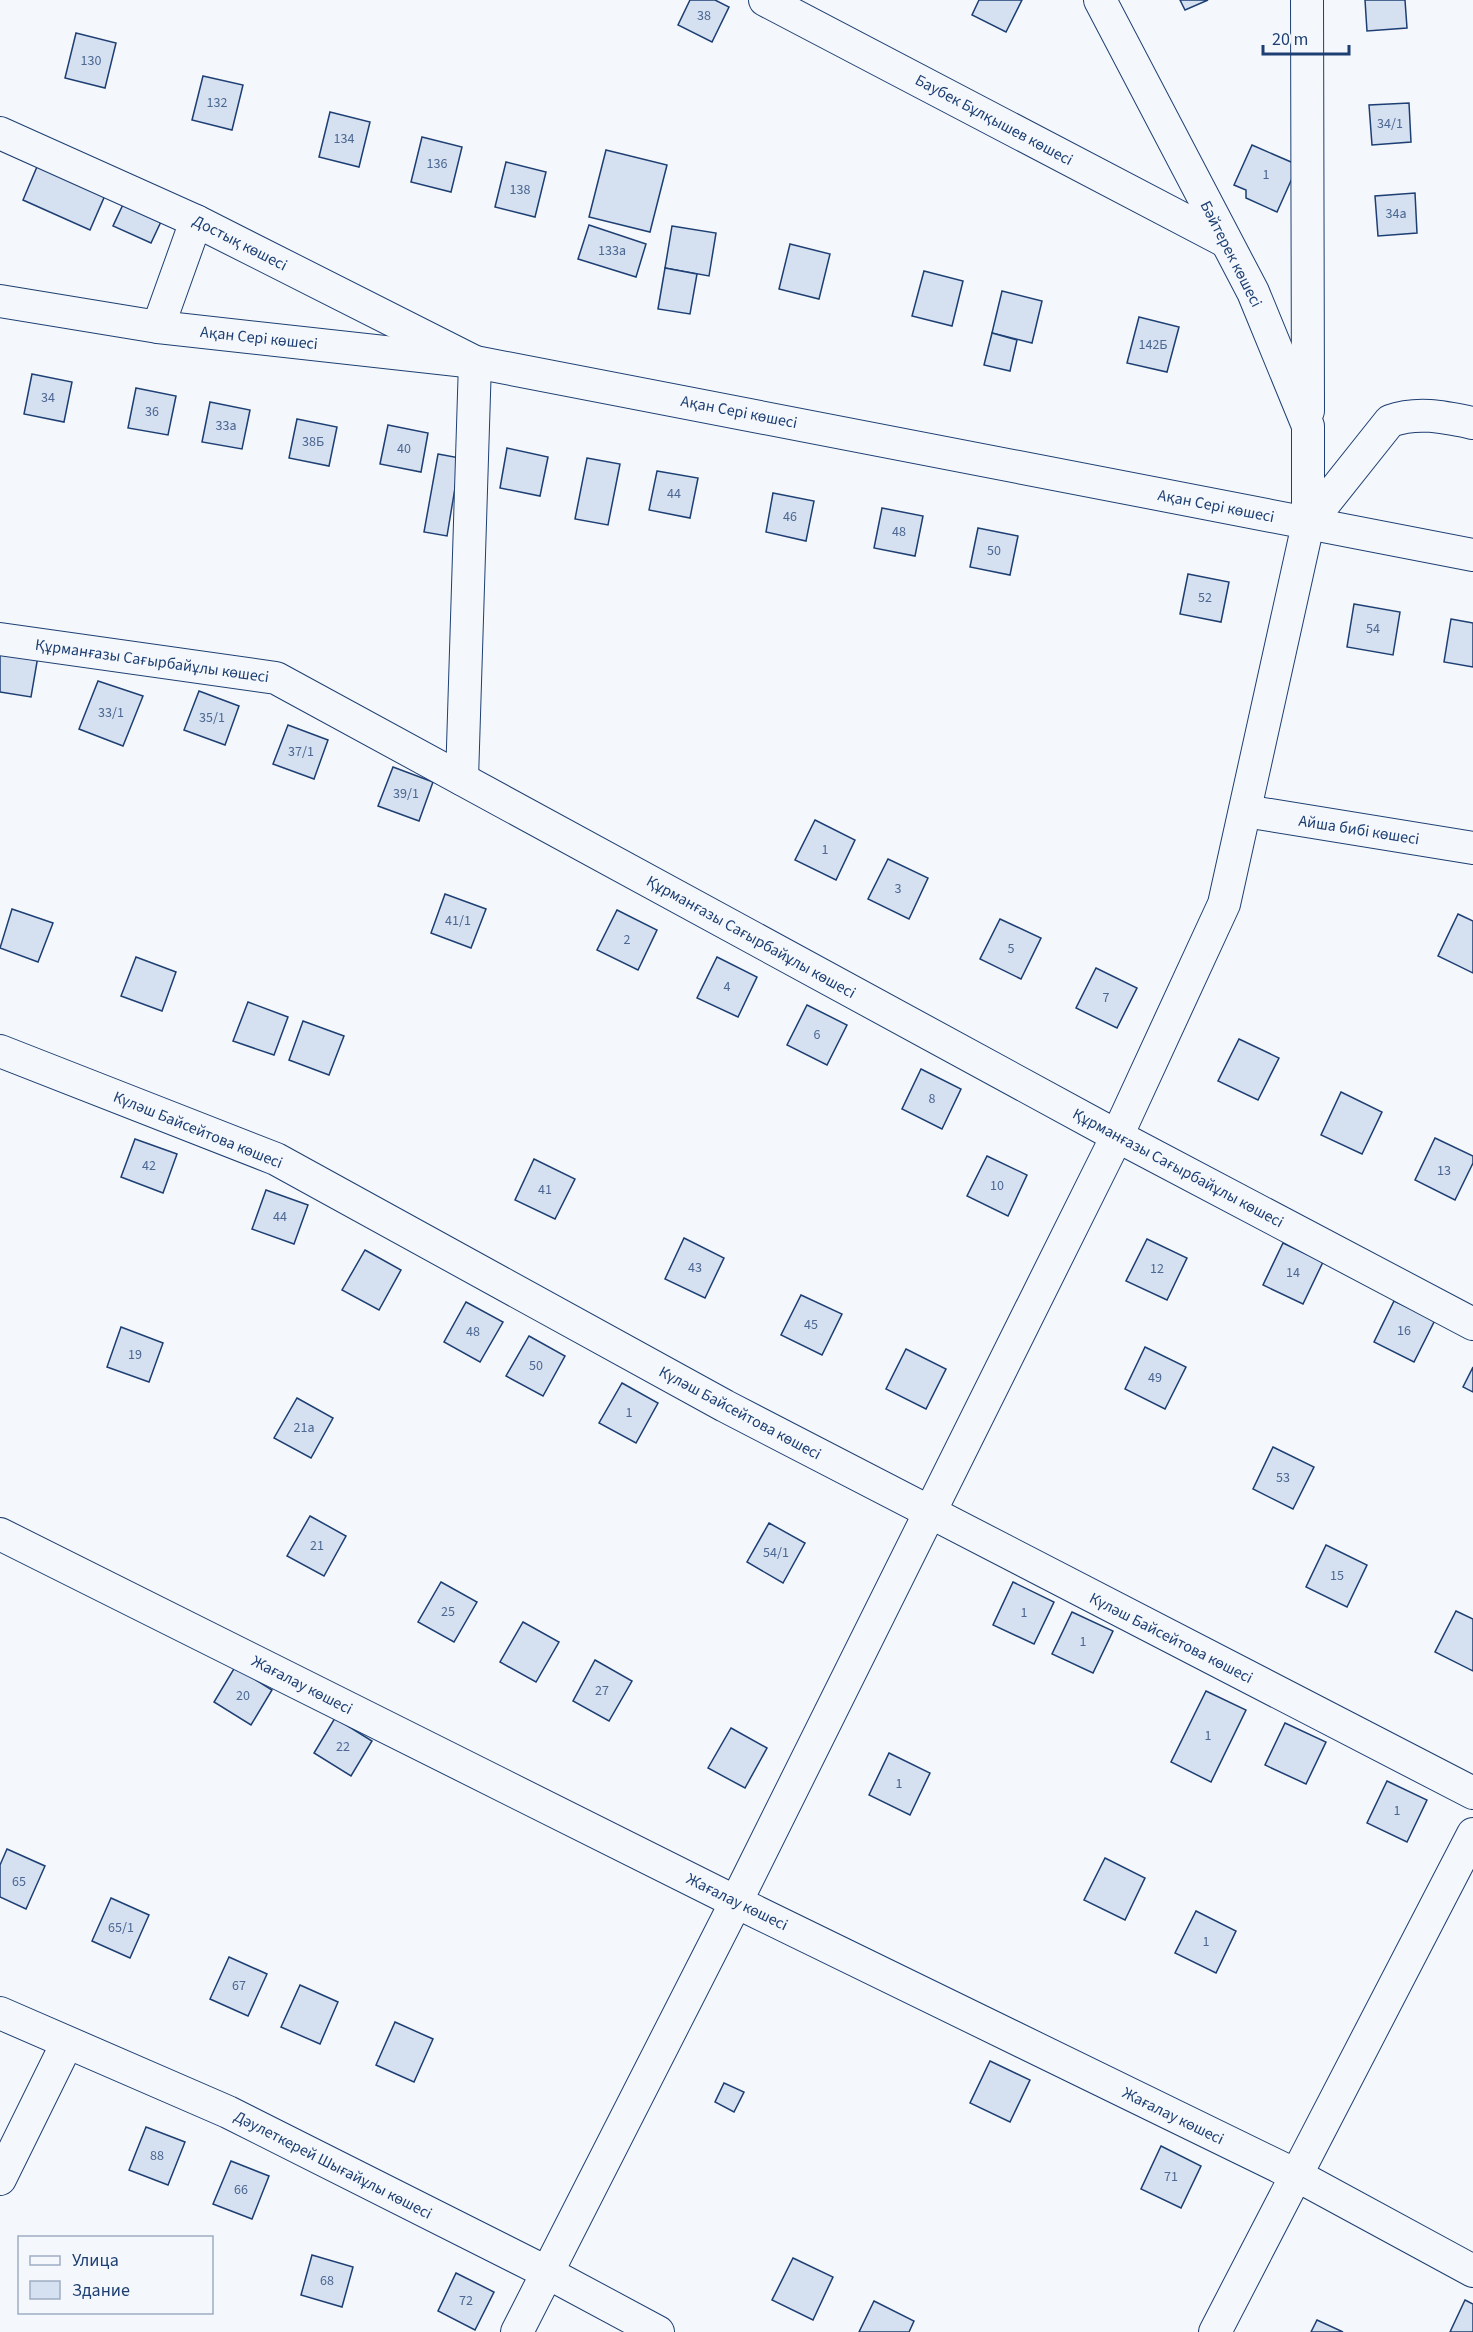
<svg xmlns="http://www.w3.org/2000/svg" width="1473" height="2332" viewBox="0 0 1473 2332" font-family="'Source Sans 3',sans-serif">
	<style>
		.building { fill: #d5e0f0; stroke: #1d3f73; stroke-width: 1.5 }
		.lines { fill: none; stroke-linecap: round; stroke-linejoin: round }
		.minor-casing { stroke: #1d3f73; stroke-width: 34 }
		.minor { stroke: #f4f7fb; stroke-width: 32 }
		.labels { text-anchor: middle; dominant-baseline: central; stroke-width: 4.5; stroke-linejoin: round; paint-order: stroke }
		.number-label { font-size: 14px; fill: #4b6792 }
		.street-label { font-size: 16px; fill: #1d3f73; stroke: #f4f7fb }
	</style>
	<rect width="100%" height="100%" fill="#f4f7fb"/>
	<!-- building -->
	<g class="building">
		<polygon points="690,0 715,0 729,7 712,42 678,25"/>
		<polygon points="979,0 1022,0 1006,32 972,15"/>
		<polygon points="1180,0 1208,0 1185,10"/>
		<polygon points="1365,0 1405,0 1407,28 1367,31"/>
		<polygon points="76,33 116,43 105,88 65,78"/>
		<polygon points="203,76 243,85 232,130 192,120"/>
		<polygon points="1409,103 1411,142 1372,145 1369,105"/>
		<polygon points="330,112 370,122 359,167 319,157"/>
		<polygon points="422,137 462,147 451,192 411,182"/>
		<polygon points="1252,145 1298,165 1277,212 1246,198 1246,190 1234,185"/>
		<polygon points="606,150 667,165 650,232 589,217"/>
		<polygon points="39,162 106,193 90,230 23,200"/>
		<polygon points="506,162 546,172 535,217 495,207"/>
		<polygon points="1415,193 1417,233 1378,236 1375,196"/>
		<polygon points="127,196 165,213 151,243 113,226"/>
		<polygon points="589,225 646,244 636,277 578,259"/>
		<polygon points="672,226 716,233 709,276 665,268"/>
		<polygon points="790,244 830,254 819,299 779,289"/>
		<polygon points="665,268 697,274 690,314 658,309"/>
		<polygon points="924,271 963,281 952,326 912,316"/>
		<polygon points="1002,291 1042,301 1032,343 992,333"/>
		<polygon points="1139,317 1179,327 1167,372 1127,363"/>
		<polygon points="992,333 1017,340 1010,371 984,365"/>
		<polygon points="32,374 72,382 64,422 24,414"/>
		<polygon points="136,388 176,396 168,435 128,428"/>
		<polygon points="210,402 250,410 242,449 202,442"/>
		<polygon points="297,419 337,427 329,466 289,458"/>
		<polygon points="388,425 428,433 421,472 380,464"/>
		<polygon points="507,448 548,457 540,496 500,488"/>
		<polygon points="438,454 460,458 447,536 424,532"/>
		<polygon points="587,458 620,464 608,525 575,519"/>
		<polygon points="657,471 698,478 690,518 649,510"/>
		<polygon points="773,493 814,501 806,541 766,532"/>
		<polygon points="882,508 923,516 915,556 874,548"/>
		<polygon points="978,528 1018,536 1010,575 970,567"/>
		<polygon points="1188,574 1229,582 1221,622 1180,614"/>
		<polygon points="1354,604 1400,612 1393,655 1347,647"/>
		<polygon points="1451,619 1473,623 1473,667 1444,662"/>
		<polygon points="0,650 38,656 31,697 0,692"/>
		<polygon points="98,681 143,696 123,746 79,729"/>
		<polygon points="199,691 239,706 225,745 184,730"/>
		<polygon points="288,725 328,740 314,779 273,764"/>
		<polygon points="393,767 433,782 419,821 378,806"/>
		<polygon points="815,820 855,840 836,880 795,860"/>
		<polygon points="888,859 928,878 909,919 868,899"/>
		<polygon points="445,894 486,909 471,948 431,933"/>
		<polygon points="12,909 53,923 38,962 0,948"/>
		<polygon points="617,910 657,930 638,970 597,950"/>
		<polygon points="1458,914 1473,921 1473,973 1438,956"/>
		<polygon points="1000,919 1041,938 1021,979 980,959"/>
		<polygon points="136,957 176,972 162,1011 121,996"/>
		<polygon points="717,957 757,977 738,1017 697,998"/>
		<polygon points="1096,968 1137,988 1117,1028 1076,1008"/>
		<polygon points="248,1002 288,1017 274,1055 233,1041"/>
		<polygon points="807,1005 847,1025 827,1065 787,1045"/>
		<polygon points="303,1021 344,1036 329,1075 289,1060"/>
		<polygon points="1239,1039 1279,1058 1258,1100 1218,1081"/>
		<polygon points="921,1069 961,1089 942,1129 902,1109"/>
		<polygon points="1341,1092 1382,1112 1362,1154 1321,1135"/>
		<polygon points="1435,1138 1473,1156 1473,1163 1455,1200 1415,1180"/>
		<polygon points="135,1139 177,1154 163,1193 121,1177"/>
		<polygon points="987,1156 1027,1175 1008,1216 967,1196"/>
		<polygon points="534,1159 575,1179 555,1219 515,1200"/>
		<polygon points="266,1190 308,1205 294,1244 252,1229"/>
		<polygon points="684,1238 724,1258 705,1298 665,1279"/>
		<polygon points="1147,1239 1187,1258 1167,1300 1126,1281"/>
		<polygon points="1283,1243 1323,1262 1303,1304 1263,1285"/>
		<polygon points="365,1250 401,1270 379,1310 342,1290"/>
		<polygon points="801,1295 842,1314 822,1355 781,1335"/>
		<polygon points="1394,1301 1435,1320 1414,1362 1374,1342"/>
		<polygon points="466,1302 503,1322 480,1362 444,1342"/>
		<polygon points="121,1327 163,1343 149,1382 107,1367"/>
		<polygon points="529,1336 565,1356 543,1396 506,1376"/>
		<polygon points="1145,1347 1186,1367 1165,1409 1125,1389"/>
		<polygon points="906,1349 946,1369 926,1409 886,1389"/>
		<polygon points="1473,1367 1473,1392 1463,1387"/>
		<polygon points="622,1383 658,1403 636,1443 599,1423"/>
		<polygon points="297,1398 333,1418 311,1458 274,1438"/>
		<polygon points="1273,1447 1314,1467 1293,1509 1253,1489"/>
		<polygon points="310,1516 346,1536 324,1576 287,1556"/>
		<polygon points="769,1523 805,1543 783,1583 747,1562"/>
		<polygon points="1326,1545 1367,1565 1347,1607 1306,1587"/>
		<polygon points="441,1582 477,1602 454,1642 418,1622"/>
		<polygon points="1013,1582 1054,1602 1034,1644 993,1625"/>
		<polygon points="1456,1611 1473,1619 1473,1671 1435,1652"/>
		<polygon points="1072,1612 1113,1631 1093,1673 1052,1654"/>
		<polygon points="523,1622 559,1642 536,1682 500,1662"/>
		<polygon points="595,1660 632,1681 609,1721 573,1701"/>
		<polygon points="235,1667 272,1690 251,1725 214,1702"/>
		<polygon points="1206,1691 1246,1710 1211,1782 1171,1762"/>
		<polygon points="335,1718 372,1741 351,1776 314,1753"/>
		<polygon points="1285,1723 1326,1742 1306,1784 1265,1765"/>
		<polygon points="731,1728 767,1748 745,1788 708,1768"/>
		<polygon points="889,1753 930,1773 910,1815 869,1795"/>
		<polygon points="1387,1781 1427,1800 1407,1842 1367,1823"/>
		<polygon points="7,1849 45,1866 26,1909 0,1897 0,1865"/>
		<polygon points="1105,1858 1145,1878 1125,1920 1084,1900"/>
		<polygon points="111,1898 149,1915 130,1958 92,1941"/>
		<polygon points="1196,1911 1236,1931 1216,1973 1175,1953"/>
		<polygon points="229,1957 267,1974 248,2016 210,1999"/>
		<polygon points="300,1985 338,2002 320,2044 281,2027"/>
		<polygon points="395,2022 433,2039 414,2082 376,2065"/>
		<polygon points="990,2061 1030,2080 1010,2122 970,2103"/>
		<polygon points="724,2083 744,2092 734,2112 715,2102"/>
		<polygon points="146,2127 185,2142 168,2185 129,2170"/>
		<polygon points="1161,2146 1201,2166 1181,2208 1141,2189"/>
		<polygon points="231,2161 269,2176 252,2219 213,2204"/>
		<polygon points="312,2255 353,2267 342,2307 301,2295"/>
		<polygon points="793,2258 833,2277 813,2320 772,2300"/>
		<polygon points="456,2273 494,2292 475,2330 438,2311"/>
		<polygon points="1465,2300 1473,2304 1473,2332 1450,2332"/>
		<polygon points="874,2301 914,2321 909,2332 859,2332"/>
		<polygon points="1317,2320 1343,2332 1311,2332"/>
	</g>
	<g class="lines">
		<!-- minor casing -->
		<g class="minor-casing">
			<g id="minor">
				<polyline points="765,0 1223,240"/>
				<polyline points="1100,0 1253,292 1308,426 1308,524"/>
				<polyline points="1307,0 1308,411"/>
				<polyline points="0,133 196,221 475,362 462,779"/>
				<polyline points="0,301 158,327 475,362 1473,555"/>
				<polyline points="158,327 196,221"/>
				<polyline points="0,639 276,678 1117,1136 1473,1324"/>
				<polyline points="1245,811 1473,848"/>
				<polyline points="0,1051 276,1159 725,1406 1473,1793"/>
				<polyline points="0,1534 736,1902 1298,2176 1473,2271"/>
				<polyline points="0,2013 228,2112 548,2273 658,2332"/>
				<polyline points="0,2179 67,2043"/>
				<path d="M517,2332L736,1902L1117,1136L1224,904L1308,524L1390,421C1418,411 1444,417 1473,423"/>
				<polyline points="1215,2332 1473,1834"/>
			</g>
		</g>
		<!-- minor -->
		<use href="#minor" class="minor"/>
	</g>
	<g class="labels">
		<!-- number labels -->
		<g class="number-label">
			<text x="704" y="16">38</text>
			<text x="91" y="61">130</text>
			<text x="217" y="103">132</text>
			<text x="1390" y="124">34/1</text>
			<text x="344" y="139">134</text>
			<text x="437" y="164">136</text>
			<text x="1266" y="175">1</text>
			<text x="520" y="190">138</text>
			<text x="1396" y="214">34а</text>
			<text x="612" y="251">133а</text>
			<text x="1153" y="345">142Б</text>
			<text x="48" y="398">34</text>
			<text x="152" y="412">36</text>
			<text x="226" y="426">33а</text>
			<text x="313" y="442">38Б</text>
			<text x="404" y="449">40</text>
			<text x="674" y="494">44</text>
			<text x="790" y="517">46</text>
			<text x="899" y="532">48</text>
			<text x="994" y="551">50</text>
			<text x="1205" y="598">52</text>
			<text x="1373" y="629">54</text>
			<text x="111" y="713">33/1</text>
			<text x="212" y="718">35/1</text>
			<text x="301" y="752">37/1</text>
			<text x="406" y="794">39/1</text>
			<text x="825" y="850">1</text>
			<text x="898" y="889">3</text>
			<text x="458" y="921">41/1</text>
			<text x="627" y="940">2</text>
			<text x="1011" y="949">5</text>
			<text x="727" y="987">4</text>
			<text x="1106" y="998">7</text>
			<text x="817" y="1035">6</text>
			<text x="932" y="1099">8</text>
			<text x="149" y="1166">42</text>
			<text x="1444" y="1171">13</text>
			<text x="997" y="1186">10</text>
			<text x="545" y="1190">41</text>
			<text x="280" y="1217">44</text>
			<text x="695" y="1268">43</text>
			<text x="1157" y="1269">12</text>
			<text x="1293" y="1273">14</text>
			<text x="811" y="1325">45</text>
			<text x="1404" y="1331">16</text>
			<text x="473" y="1332">48</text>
			<text x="135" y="1355">19</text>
			<text x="536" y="1366">50</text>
			<text x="1155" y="1378">49</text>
			<text x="629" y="1413">1</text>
			<text x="304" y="1428">21а</text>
			<text x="1283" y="1478">53</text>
			<text x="317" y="1546">21</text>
			<text x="776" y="1553">54/1</text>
			<text x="1337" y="1576">15</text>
			<text x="448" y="1612">25</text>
			<text x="1024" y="1613">1</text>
			<text x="1083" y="1642">1</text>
			<text x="602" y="1691">27</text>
			<text x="243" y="1696">20</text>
			<text x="1208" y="1736">1</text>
			<text x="343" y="1747">22</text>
			<text x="899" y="1784">1</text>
			<text x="1397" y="1811">1</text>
			<text x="19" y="1882">65</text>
			<text x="121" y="1928">65/1</text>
			<text x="1206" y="1942">1</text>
			<text x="239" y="1986">67</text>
			<text x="157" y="2156">88</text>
			<text x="1171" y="2177">71</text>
			<text x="241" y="2190">66</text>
			<text x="327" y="2281">68</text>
			<text x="466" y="2301">72</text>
		</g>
		<!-- street labels -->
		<g class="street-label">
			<text transform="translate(994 120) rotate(28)">Баубек Бұлқышев көшесі</text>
			<text transform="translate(240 243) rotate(27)">Достық көшесі</text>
			<text transform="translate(1231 254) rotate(63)">Бәйтерек көшесі</text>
			<text transform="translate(259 338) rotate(6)">Ақан Сері көшесі</text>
			<text transform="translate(739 412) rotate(11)">Ақан Сері көшесі</text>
			<text transform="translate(1216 506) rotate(11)">Ақан Сері көшесі</text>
			<text transform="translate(152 661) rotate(8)">Құрманғазы Сағырбайұлы көшесі</text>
			<text transform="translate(1359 830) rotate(9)">Айша бибі көшесі</text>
			<text transform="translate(751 937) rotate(29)">Құрманғазы Сағырбайұлы көшесі</text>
			<text transform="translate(198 1130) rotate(22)">Күләш Байсейтова көшесі</text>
			<text transform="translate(1178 1168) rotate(28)">Құрманғазы Сағырбайұлы көшесі</text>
			<text transform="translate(740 1413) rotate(28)">Күләш Байсейтова көшесі</text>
			<text transform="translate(1171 1638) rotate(27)">Күләш Байсейтова көшесі</text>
			<text transform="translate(302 1685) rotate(27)">Жағалау көшесі</text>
			<text transform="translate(737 1902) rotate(26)">Жағалау көшесі</text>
			<text transform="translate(1173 2116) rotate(26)">Жағалау көшесі</text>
			<text transform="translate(333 2165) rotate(27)">Дәулеткерей Шығайұлы көшесі</text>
		</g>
	</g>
	<!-- legend -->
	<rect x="18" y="2236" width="195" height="78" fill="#f4f7fb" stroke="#9eadc5" stroke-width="1.5"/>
	<rect x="30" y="2256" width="30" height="9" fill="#f4f7fb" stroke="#9eadc5" stroke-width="1.5"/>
	<text x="72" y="2266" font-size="18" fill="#1d3f73">Улица</text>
	<rect x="30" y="2281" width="30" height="18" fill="#d5e0f0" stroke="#9eadc5" stroke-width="1.5"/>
	<text x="72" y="2296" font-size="18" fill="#1d3f73">Здание</text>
	<!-- scale -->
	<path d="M1263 45v9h86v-9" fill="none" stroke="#1d3f73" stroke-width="3"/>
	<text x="1272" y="45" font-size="18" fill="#1d3f73" stroke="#f4f7fb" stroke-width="4.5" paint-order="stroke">20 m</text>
</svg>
